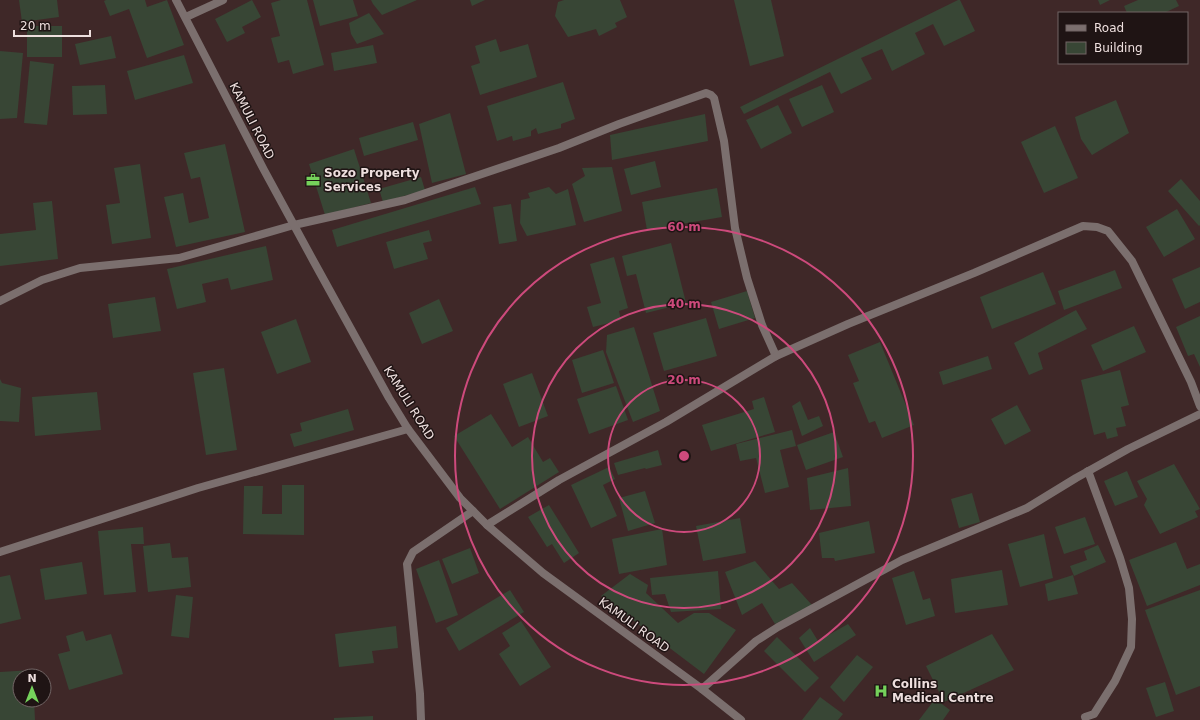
<svg xmlns="http://www.w3.org/2000/svg" width="1200" height="720" viewBox="0 0 1200 720" font-family="'DejaVu Sans',sans-serif">
	<style>
		.building { fill: #384635 }
		.lines { fill: none; stroke-linecap: round; stroke-linejoin: round }
		.minor { stroke: #7b6f6e; stroke-width: 8 }
		.tertiary { stroke: #7b6f6e; stroke-width: 8 }
		.ring { fill: none; stroke: #cd4a7c; stroke-width: 2 }
		.labels { text-anchor: middle; dominant-baseline: central; stroke-width: 3; stroke-linejoin: round; paint-order: stroke }
		.street-label { font-size: 12px; fill: #eedfde; stroke: #1f1414 }
		.poi-label { font-size: 12px; font-weight: bold; fill: #eedfde; stroke: #1f1414; text-anchor: start }
		.centre { fill: #cd4a7c; stroke: #1f1414; stroke-width: 2 }
		.ring-label { font-size: 12px; text-anchor: middle; font-weight: bold; fill: #cd4a7c; stroke: #1f1414; stroke-width: 3; stroke-linejoin: round; paint-order: stroke }
	</style>
	<rect width="100%" height="100%" fill="#3f2828"/>
	<!-- building -->
	<g class="building">
		<polygon points="19,0 57,0 59,17 22,22"/>
		<polygon points="106,0 145,0 147,7 167,0 184,45 147,58 129,9 110,16 104,1"/>
		<polygon points="252,0 261,17 242,27 245,33 227,42 215,19"/>
		<polygon points="281,0 307,0 324,65 293,74 289,60 278,63 271,38 280,36 271,3"/>
		<polygon points="313,0 353,0 358,16 320,26"/>
		<polygon points="371,0 417,0 382,15 373,4"/>
		<polygon points="470,0 485,0 472,6"/>
		<polygon points="564,0 620,0 627,17 615,23 617,27 599,36 596,29 568,37 555,16 558,2"/>
		<polygon points="734,0 771,0 784,56 750,66"/>
		<polygon points="958,0 960,0 975,31 944,46 933,24 915,33 925,54 892,71 882,49 861,58 872,79 841,94 830,72 744,114 740,107"/>
		<polygon points="1098,0 1110,0 1100,5"/>
		<polygon points="1138,0 1176,0 1179,6 1164,13 1127,13 1124,6"/>
		<polygon points="369,13 384,34 357,44 351,34 349,23"/>
		<rect x="27" y="26" width="35" height="31"/>
		<polygon points="111,36 116,58 80,65 75,44"/>
		<polygon points="496,39 500,52 528,44 537,77 480,95 471,66 480,63 475,46"/>
		<polygon points="373,45 377,63 334,71 331,53"/>
		<polygon points="0,51 23,53 17,118 0,119"/>
		<polygon points="184,55 193,83 135,100 127,71"/>
		<polygon points="30,61 54,64 47,125 24,123"/>
		<polygon points="563,82 575,119 561,124 561,128 538,134 536,128 531,131 531,136 513,141 512,136 497,141 487,106"/>
		<polygon points="105,85 107,114 73,115 72,86"/>
		<polygon points="822,85 834,112 802,127 789,99"/>
		<polygon points="1116,100 1129,133 1092,155 1081,139 1075,117"/>
		<polygon points="778,105 792,133 761,149 746,120"/>
		<polygon points="450,113 466,174 432,183 419,124"/>
		<polygon points="705,114 708,141 612,160 610,135"/>
		<polygon points="413,122 418,140 364,156 359,138"/>
		<polygon points="1055,126 1078,178 1044,193 1021,142"/>
		<polygon points="225,144 245,232 176,247 164,197 183,193 189,223 209,218 200,177 191,179 184,153"/>
		<polygon points="354,149 371,203 325,215 309,164"/>
		<polygon points="655,161 661,187 631,195 624,169"/>
		<polygon points="140,164 151,238 112,244 106,205 120,203 114,168"/>
		<polygon points="612,167 622,211 584,222 572,184 585,176 582,168"/>
		<polygon points="421,177 425,190 383,202 379,189"/>
		<polygon points="1181,179 1200,201 1200,225 1199,226 1168,191"/>
		<polygon points="475,187 481,204 337,247 332,230"/>
		<polygon points="549,187 556,194 568,189 576,225 527,236 520,223 521,200 530,198 528,193"/>
		<polygon points="717,188 722,217 647,230 642,202"/>
		<polygon points="52,201 58,259 0,266 0,234 36,230 33,203"/>
		<polygon points="511,204 517,241 499,244 493,207"/>
		<polygon points="1177,209 1195,239 1164,257 1146,227"/>
		<polygon points="429,230 432,241 423,243 428,259 394,269 386,242"/>
		<polygon points="671,243 686,303 646,313 636,274 627,276 622,256"/>
		<polygon points="266,246 273,280 231,290 228,278 202,284 206,302 177,309 167,269"/>
		<polygon points="614,257 628,308 619,311 621,320 593,327 587,307 601,303 590,264"/>
		<polygon points="1200,267 1200,302 1185,309 1172,279"/>
		<polygon points="1115,270 1122,288 1064,310 1058,291"/>
		<polygon points="1043,272 1056,304 992,329 980,297"/>
		<polygon points="747,291 755,318 719,329 711,302"/>
		<polygon points="155,297 161,331 113,338 108,304"/>
		<polygon points="439,299 453,331 422,344 409,313"/>
		<polygon points="1076,310 1087,329 1038,353 1043,369 1029,375 1014,343"/>
		<polygon points="1200,316 1200,367 1194,354 1188,356 1176,327"/>
		<polygon points="706,318 717,356 664,371 653,333"/>
		<polygon points="296,319 311,362 277,374 261,332"/>
		<polygon points="1134,326 1146,352 1103,371 1091,345"/>
		<polygon points="634,327 660,411 633,422 606,352 607,335"/>
		<polygon points="880,342 914,425 882,438 875,421 869,423 853,383 859,381 848,355"/>
		<polygon points="603,350 614,383 582,393 572,360"/>
		<polygon points="988,356 992,369 943,385 939,372"/>
		<polygon points="224,368 237,450 206,455 193,373"/>
		<polygon points="1120,370 1129,405 1121,407 1126,426 1116,428 1118,436 1107,439 1105,432 1094,435 1081,380"/>
		<polygon points="532,373 548,416 519,427 503,384"/>
		<polygon points="0,379 2,383 21,388 19,422 0,421"/>
		<polygon points="616,386 628,420 589,434 577,399"/>
		<polygon points="97,392 101,430 35,436 32,397"/>
		<polygon points="764,397 775,432 711,451 702,425 754,409 752,401"/>
		<polygon points="800,401 808,420 819,416 823,426 802,436 792,406"/>
		<polygon points="1017,405 1031,431 1005,445 991,419"/>
		<polygon points="348,409 354,430 294,447 290,434 302,431 300,423"/>
		<polygon points="491,414 512,447 528,437 543,462 550,458 559,472 500,509 454,436"/>
		<polygon points="792,430 796,446 780,450 789,487 765,493 756,458 740,461 736,444"/>
		<polygon points="834,432 843,457 806,470 797,445"/>
		<polygon points="658,450 662,465 646,469 645,468 618,475 614,463"/>
		<polygon points="1174,464 1200,509 1195,511 1198,517 1160,534 1144,505 1147,499 1137,481"/>
		<polygon points="609,467 615,479 603,485 617,516 591,528 571,485"/>
		<polygon points="848,468 851,506 810,510 807,478"/>
		<polygon points="1127,471 1138,497 1115,506 1104,481"/>
		<polygon points="282,485 304,485 304,535 243,534 244,486 263,486 262,514 282,514"/>
		<polygon points="645,491 655,523 628,531 619,498"/>
		<polygon points="972,493 980,522 959,528 951,499"/>
		<polygon points="549,505 579,553 564,563 552,544 547,547 528,517"/>
		<polygon points="1085,517 1095,544 1064,554 1055,527"/>
		<polygon points="740,518 746,553 703,561 696,526"/>
		<polygon points="869,521 875,553 835,561 834,558 822,558 819,533"/>
		<polygon points="143,527 144,544 131,544 136,592 104,595 98,531"/>
		<polygon points="662,529 667,565 619,574 612,539"/>
		<polygon points="1044,534 1053,578 1020,587 1008,544"/>
		<polygon points="1176,542 1187,569 1200,564 1200,585 1147,606 1129,560"/>
		<polygon points="170,543 172,558 188,557 191,587 148,592 143,546"/>
		<polygon points="1098,545 1106,562 1074,576 1070,566 1087,560 1084,551"/>
		<polygon points="470,548 479,573 452,584 442,559"/>
		<polygon points="439,560 458,615 436,623 416,569"/>
		<polygon points="755,561 779,589 792,583 812,605 775,624 762,603 742,615 725,572"/>
		<polygon points="82,562 87,594 45,600 40,569"/>
		<polygon points="1002,570 1008,605 955,613 951,579"/>
		<polygon points="718,571 721,609 671,612 665,594 652,595 650,578"/>
		<polygon points="914,571 923,600 930,598 935,616 906,625 892,578"/>
		<polygon points="630,574 648,585 646,593 678,623 694,613 709,613 736,630 704,674 601,596"/>
		<polygon points="10,575 21,619 0,624 0,577"/>
		<polygon points="1073,575 1078,594 1048,601 1045,584"/>
		<polygon points="510,590 524,612 459,651 446,628"/>
		<polygon points="1200,590 1200,686 1176,695 1145,610"/>
		<polygon points="176,595 193,597 189,638 171,636"/>
		<polygon points="521,621 551,667 520,686 499,654 510,646 502,633"/>
		<polygon points="848,624 856,635 814,662 799,638 810,628 818,641"/>
		<polygon points="396,626 398,648 372,651 374,663 339,667 335,634"/>
		<polygon points="83,631 86,641 111,634 123,674 69,690 58,654 70,651 66,636"/>
		<polygon points="992,634 1014,670 944,702 926,666"/>
		<polygon points="777,637 819,678 805,692 764,651"/>
		<polygon points="857,655 873,667 844,702 830,687"/>
		<polygon points="32,670 33,676 20,676 20,700 34,700 35,720 0,720 0,672"/>
		<polygon points="1165,682 1174,711 1156,717 1146,688"/>
		<polygon points="820,697 843,714 838,720 802,720"/>
		<polygon points="935,699 950,710 943,720 919,720"/>
		<polygon points="373,716 373,720 334,720 334,718"/>
	</g>
	<g class="lines">
		<!-- minor -->
		<g class="minor">
			<polyline points="186,17 223,0"/>
			<polyline points="0,301 42,280 80,268 179,258 294,225 405,200 559,148 619,124 706,93 711,95 714,98 724,141 735,228 747,278 762,325 776,356"/>
			<polyline points="487,525 559,480 666,422 776,356 848,324 974,273 1083,226 1097,227 1108,231 1132,261 1191,382 1200,406"/>
			<polyline points="0,552 198,488 408,429"/>
			<polyline points="702,689 756,641 778,627 902,560 1027,508 1076,478 1128,449 1200,414"/>
			<polyline points="1085,717 1094,714 1115,681 1131,647 1132,619 1129,588 1120,558 1088,471"/>
			<polyline points="421,720 420,694 407,564 413,552 473,511"/>
		</g>
		<!-- tertiary -->
		<polyline class="tertiary" points="176,0 264,170 314,262 389,398 408,429 460,498 487,525 543,573 702,689 741,720"/>
	</g>
	<!-- distance rings -->
	<g class="ring">
		<circle cx="684" cy="456" r="76"/>
		<circle cx="684" cy="456" r="152"/>
		<circle cx="684" cy="456" r="229"/>
	</g>
	<!-- icons -->
	<defs>
		<g id="office-bare" transform="scale(1.08)"><path d="M-6-3h4V-5.5h4V-3h4V5H-6ZM-1-4.5V-3h2v-1.5ZM-6 0V1H6V0Z" fill="#75d25b" stroke="#1f1414" stroke-width="2.5" paint-order="stroke"/></g>
		<g id="hospital-bare" transform="scale(1.08)"><path d="M-5-5h3v3.5h4V-5h3V5h-3V1.5h-4V5h-3Z" fill="#75d25b" stroke="#1f1414" stroke-width="2.5" paint-order="stroke"/></g>
	</defs>
	<g fill-rule="evenodd">
		<use href="#office-bare" x="313" y="180"/>
		<use href="#hospital-bare" x="881" y="691"/>
	</g>
	<g class="labels">
		<!-- street labels -->
		<g class="street-label">
			<text transform="translate(252 121) rotate(63)">KAMULI ROAD</text>
			<text transform="translate(409 403) rotate(58)">KAMULI ROAD</text>
			<text transform="translate(634 625) rotate(36)">KAMULI ROAD</text>
		</g>
		<!-- poi labels -->
		<g class="poi-label">
			<text x="324" y="173">Sozo Property<tspan x="324" dy="14">Services</tspan></text>
			<text x="892" y="684">Collins<tspan x="892" dy="14">Medical Centre</tspan></text>
		</g>
	</g>
	<circle cx="684" cy="456" r="6" class="centre"/>
	<g class="ring-label">
		<text x="684" y="231">60 m</text>
		<text x="684" y="308">40 m</text>
		<text x="684" y="384">20 m</text>
	</g>
	<!-- legend -->
	<rect x="1058" y="12" width="130" height="52" fill="#1f1414" stroke="#726565"/>
	<rect x="1066" y="25" width="20" height="6" fill="#7b6f6e" stroke="#726565"/>
	<text x="1094" y="32" font-size="12" fill="#eedfde">Road</text>
	<rect x="1066" y="42" width="20" height="12" fill="#384635" stroke="#726565"/>
	<text x="1094" y="52" font-size="12" fill="#eedfde">Building</text>
	<!-- north arrow -->
	<g transform="translate(32 688)"><circle r="19" fill="#1f1414" stroke="#726565"/>
	<path d="M0-3L7 15L0 10L-7 15Z" fill="#75d25b"/>
	<text y="-6" font-size="11" font-weight="bold" text-anchor="middle" fill="#eedfde">N</text>
	</g>
	<!-- scale -->
	<path d="M14 30v6h76v-6" fill="none" stroke="#eedfde" stroke-width="2"/>
	<text x="20" y="30" font-size="12" fill="#eedfde" stroke="#1f1414" stroke-width="3" paint-order="stroke">20 m</text>
</svg>
